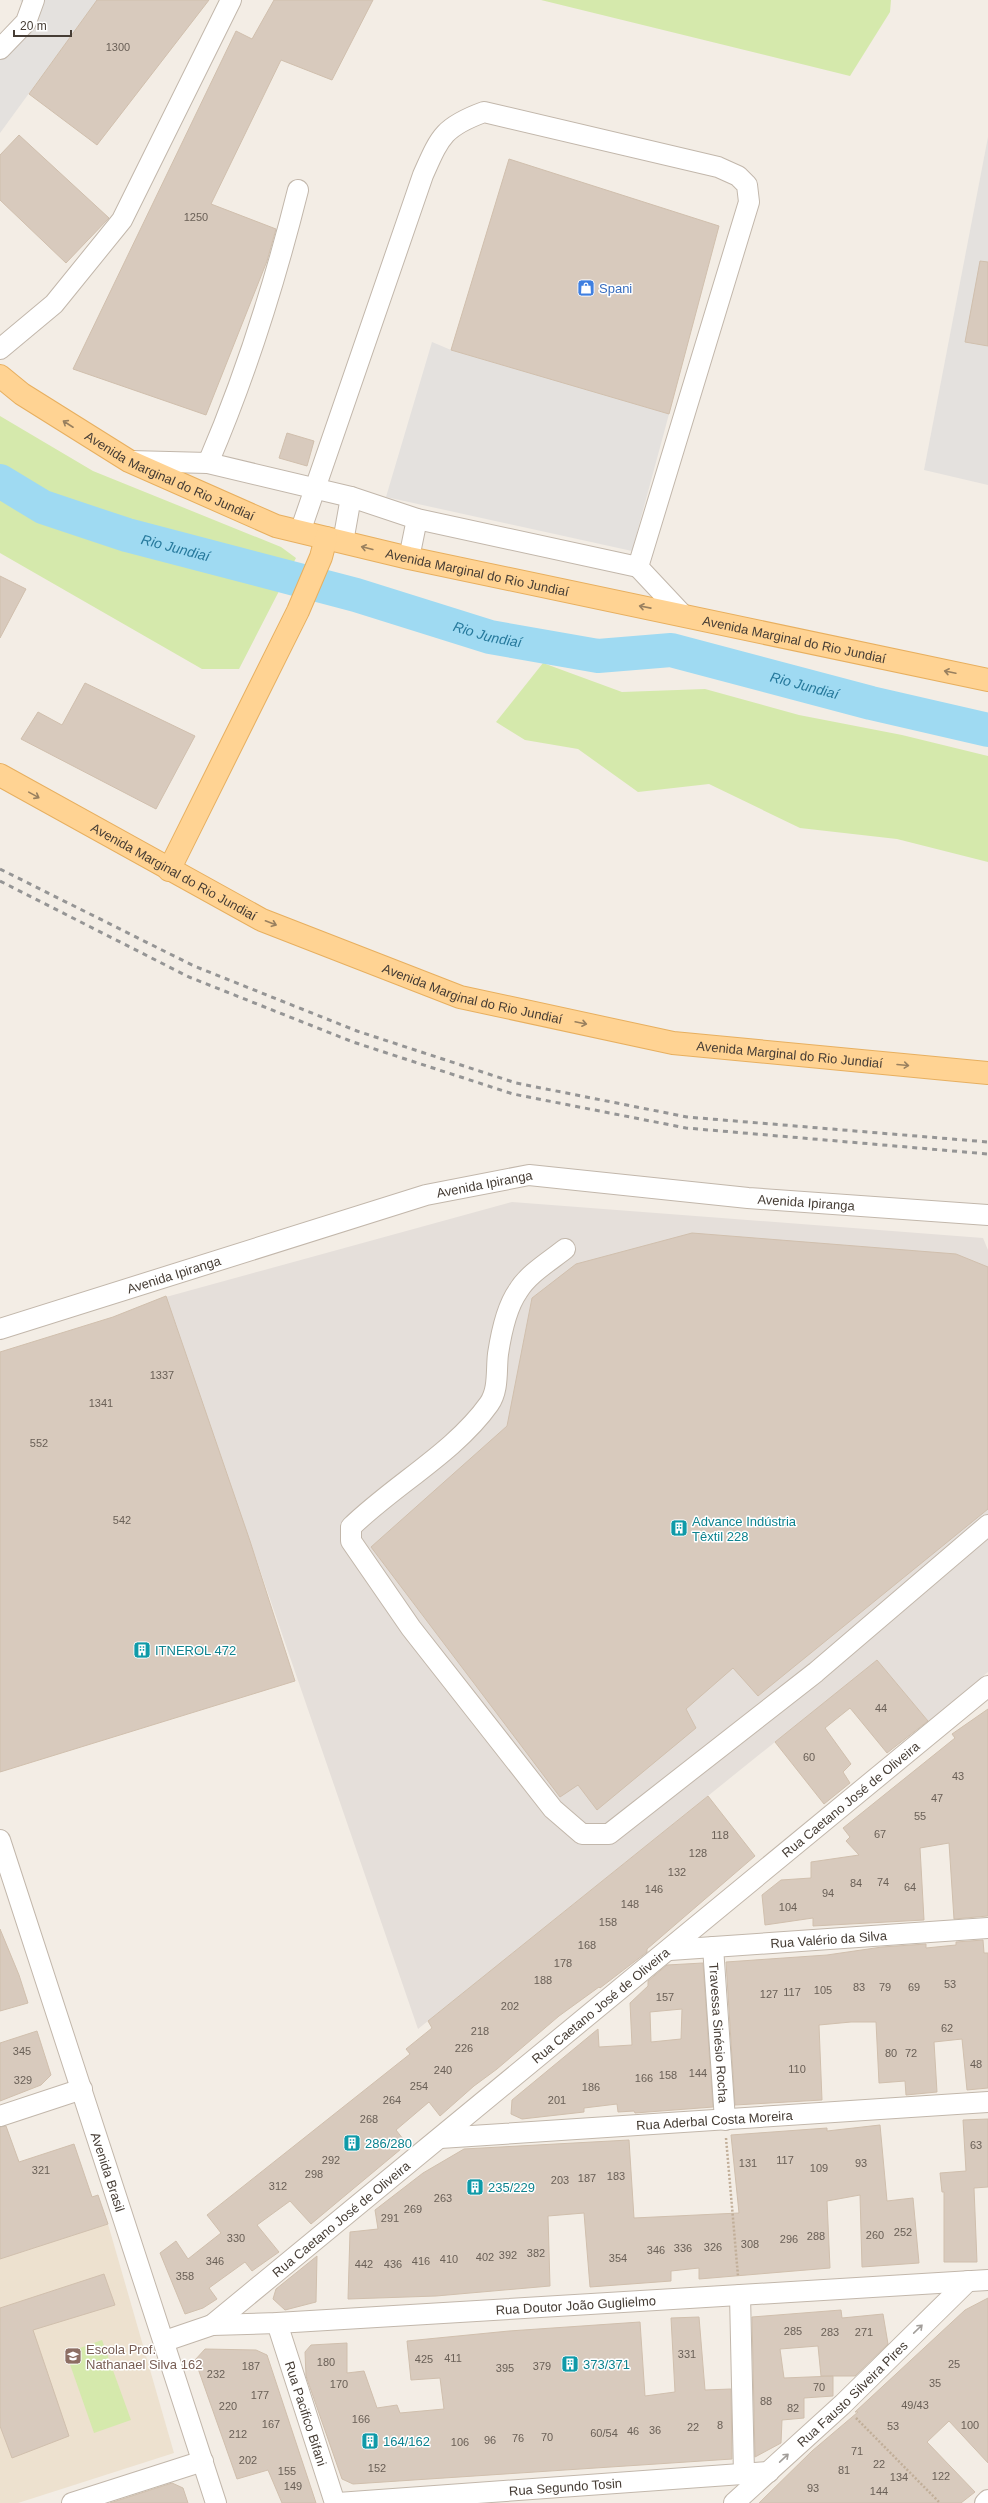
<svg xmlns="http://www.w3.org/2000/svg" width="988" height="2503" viewBox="0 0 988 2503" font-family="Helvetica,sans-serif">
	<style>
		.industrial { fill: #e5dfda }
		.education { fill: #ede1cf }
		.green { fill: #d5e9ac }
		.parking { fill: #e4e1de }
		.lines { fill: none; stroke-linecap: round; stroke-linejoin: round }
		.river { stroke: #9fdaf2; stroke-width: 34 }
		.building { fill: #d8cabd; stroke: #d0bfad; fill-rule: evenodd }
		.minor-casing { stroke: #c2b7ab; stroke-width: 22 }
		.major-casing { stroke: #e7af5f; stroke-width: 24 }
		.path { stroke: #c1ae98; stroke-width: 2.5; stroke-dasharray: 2 2; stroke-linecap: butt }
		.minor { stroke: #fff; stroke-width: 20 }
		.major { stroke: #ffd393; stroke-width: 22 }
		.rail { stroke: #959595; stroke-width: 3; stroke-dasharray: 5 5; stroke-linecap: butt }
		.oneway { stroke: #99805f }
		.oneway2 { stroke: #a29e9a }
		.labels { text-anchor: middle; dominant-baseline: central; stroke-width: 3; stroke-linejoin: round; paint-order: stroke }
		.number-label { font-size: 11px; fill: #6a6057 }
		.shop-label { font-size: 13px; fill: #366cbe; stroke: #fff; text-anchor: start }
		.street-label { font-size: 13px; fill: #463d35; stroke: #fff }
		.culture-label { font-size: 13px; fill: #0d838f; stroke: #fff; text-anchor: start }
		.education-label { font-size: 13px; fill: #785e54; stroke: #fff; text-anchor: start }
		.water-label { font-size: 14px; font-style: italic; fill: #26799c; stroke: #fff }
	</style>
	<rect width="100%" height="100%" fill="#f3ede5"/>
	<!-- industrial -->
	<polygon class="industrial" points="512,1202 983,1238 988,1250 988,1672 929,1722 877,1660 418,2029 166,1297"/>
	<!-- education -->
	<polygon class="education" points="108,2224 174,2453 18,2503 0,2503 0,2259"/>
	<!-- green -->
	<g class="green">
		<polygon points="541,0 891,0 890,12 850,76"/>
		<polygon points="0,416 93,471 281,547 296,558 239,669 202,669 0,553"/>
		<polygon points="543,663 622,692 705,689 799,715 902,735 988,756 988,862 897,839 800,828 709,784 638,792 578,749 525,740 496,722"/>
		<polygon points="102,2340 131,2420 94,2433 66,2353"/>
	</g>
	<!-- parking -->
	<g class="parking">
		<polygon points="20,0 97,0 0,133 0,52 38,23"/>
		<polygon points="988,137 988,485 924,470"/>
		<polygon points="432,342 451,350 669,414 632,551 386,497"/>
	</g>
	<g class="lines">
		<!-- river -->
		<path class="river" id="s1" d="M0,481L43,507L127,535L356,595L490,637L598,656L671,650L871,703L988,730"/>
	</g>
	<!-- building -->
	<g class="building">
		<polygon points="97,0 209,0 97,145 29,94"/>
		<polygon points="274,0 373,0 332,80 281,60 211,204 276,229 267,261 206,415 73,369 236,31 252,39"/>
		<polygon points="19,135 109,218 66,263 0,200 0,155"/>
		<polygon points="509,159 719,226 669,414 451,350"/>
		<polygon points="980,261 988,262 988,346 965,342"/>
		<polygon points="287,433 314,441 307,466 279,458"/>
		<polygon points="0,576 26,589 0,638"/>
		<polygon points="85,683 195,736 156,809 21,739 38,712 62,725"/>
		<polygon points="692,1233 956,1254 988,1267 988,1509 758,1696 733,1668 686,1709 696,1728 597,1810 578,1785 560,1797 371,1547 507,1426 532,1298 576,1264"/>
		<polygon points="166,1296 250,1541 295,1681 0,1772 0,1352 113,1317"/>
		<polygon points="877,1660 928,1721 887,1753 850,1708 825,1728 851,1764 843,1772 850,1783 824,1804 775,1742"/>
		<polygon points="988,1709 988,1916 954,1919 949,1843 920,1848 924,1920 813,1926 813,1918 765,1925 762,1895 781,1880 811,1878 811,1862 859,1855 846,1841 850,1837 843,1828 955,1738 952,1734"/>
		<polygon points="708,1796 755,1856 647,1949 647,1952 600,1988 599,1987 559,2016 497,2069 474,2086 440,2116 429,2102 396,2130 407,2144 311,2224 290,2201 257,2225 279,2252 252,2271 245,2262 209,2288 217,2299 203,2308 185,2314 160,2253 176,2241 188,2259 221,2233 207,2215 410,2054 406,2049 432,2028 428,2021"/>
		<polygon points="0,1929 19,1975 28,2003 0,2011"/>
		<polygon points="983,1940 984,1953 988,1953 988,2088 967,2090 962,2039 934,2042 937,2092 906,2095 905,2081 879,2083 876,2022 851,2022 819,2025 822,2100 735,2105 726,1962 827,1955 882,1947 926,1944 926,1948 956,1945 956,1942"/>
		<path d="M703,1963L713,2107L635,2113L634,2111L618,2112L617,2104L584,2108V2112L522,2119L511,2114L512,2100L598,2029L599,2047L632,2045L630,2003L648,1986V1981L667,1965ZM682,2009L681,2039L651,2042L650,2012Z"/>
		<polygon points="37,2031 51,2075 41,2085 0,2101 0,2043"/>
		<polygon points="988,2119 988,2187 974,2188 977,2262 944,2262 944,2192 942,2192 940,2173 966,2171 963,2120"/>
		<polygon points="880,2125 887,2201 913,2198 919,2263 862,2267 860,2195 827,2201 830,2268 699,2279 699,2268 671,2271 671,2281 590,2287 584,2213 548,2216 550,2286 436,2296 348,2299 350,2232 378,2229 375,2210 423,2173 464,2149 629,2140 634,2218 739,2213 731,2135 827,2128 827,2131"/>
		<polygon points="6,2126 19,2162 74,2144 92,2197 98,2195 108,2224 0,2259 0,2127"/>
		<polygon points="317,2256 316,2302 285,2310 273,2299 276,2289"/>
		<polygon points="104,2274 115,2305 33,2330 69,2436 12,2458 0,2426 0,2308"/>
		<polygon points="988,2298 988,2463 949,2421 927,2442 975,2492 961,2503 759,2503 812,2451 858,2412 855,2412 965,2310"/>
		<polygon points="841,2310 842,2318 883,2314 888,2344 855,2376 821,2376 818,2346 780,2349 784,2378 833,2376 833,2396 804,2398 804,2418 782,2420 781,2443 755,2457 752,2317"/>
		<polygon points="699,2317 705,2390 731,2389 732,2459 353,2484 342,2479 306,2376 305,2352 311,2345 347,2343 347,2373 364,2371 377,2408 397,2405 400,2413 444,2409 440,2378 411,2380 407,2341 509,2331 640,2322 645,2396 675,2392 671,2318"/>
		<polygon points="205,2349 256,2350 267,2355 316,2503 282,2503 268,2470 237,2479 195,2360"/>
		<polygon points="172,2483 183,2488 188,2503 110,2503"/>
	</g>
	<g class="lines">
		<!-- minor casing -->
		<g class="minor-casing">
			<g id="minor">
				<polyline points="0,49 26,22 34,0"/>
				<polyline points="0,349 54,304 122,220 231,0"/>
				<path d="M130,461L208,463C246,375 275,282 298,190"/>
				<polyline points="208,463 351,497 417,519 638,567"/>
				<path d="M300,532L423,175C440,137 443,127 484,112L718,167L738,176L747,185L749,202L638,567L683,615"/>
				<polyline points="343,542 351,497"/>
				<polyline points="409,558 417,519"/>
				<path d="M565,1249C550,1261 528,1274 518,1291C506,1308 501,1334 498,1354C496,1370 499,1390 489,1404C455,1452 394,1485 351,1527V1541L411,1628L553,1809L582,1834H609L816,1672L988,1525"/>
				<path id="s2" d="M0,1329L426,1195L529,1175L748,1198L988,1215"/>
				<path id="s3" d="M0,1840L216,2503"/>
				<path id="s4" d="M713,1947L725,2120"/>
				<path id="s5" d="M670,1950L988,1928"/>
				<polyline points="0,2116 82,2089"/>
				<path id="s6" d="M440,2138L988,2102"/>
				<polyline points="740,2295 744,2474"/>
				<path id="s7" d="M277,2323L335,2503"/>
				<path id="s8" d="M212,2325L988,1686"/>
				<path id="s9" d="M165,2341L212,2325L277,2323L988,2280"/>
				<polyline points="72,2503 203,2461"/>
				<path id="s10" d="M338,2503L769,2472"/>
				<path id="s11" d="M734,2503L843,2404L968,2281"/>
				<polyline points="985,2503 988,2500"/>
			</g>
		</g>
		<!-- major casing -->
		<g class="major-casing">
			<g id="major">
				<path id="s12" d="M0,376L22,394L129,461L276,526L409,558L988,680"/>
				<path id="s13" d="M0,775L262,920L460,997L673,1043L988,1073"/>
				<polyline points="169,870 298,611 321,557 326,538"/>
			</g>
		</g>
		<!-- path -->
		<g class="path">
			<polyline points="726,2138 738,2276"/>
			<polyline points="856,2418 940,2503"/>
		</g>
		<!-- minor -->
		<use href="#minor" class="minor"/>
		<!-- major -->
		<use href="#major" class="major"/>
		<!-- rail -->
		<g class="rail">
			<polyline points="0,869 194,966 357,1031 516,1083 687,1117 988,1142"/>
			<polyline points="0,881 189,977 353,1042 513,1094 686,1128 988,1154"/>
		</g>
	</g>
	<!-- one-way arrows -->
	<defs><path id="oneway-shaft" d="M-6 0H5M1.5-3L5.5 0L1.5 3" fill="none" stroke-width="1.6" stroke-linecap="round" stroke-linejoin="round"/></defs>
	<g class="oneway">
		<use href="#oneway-shaft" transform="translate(68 424) rotate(-147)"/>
		<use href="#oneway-shaft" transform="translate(367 548) rotate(-166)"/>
		<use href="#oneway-shaft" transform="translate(645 607) rotate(-169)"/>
		<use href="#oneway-shaft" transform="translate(950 672) rotate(-168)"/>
		<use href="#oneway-shaft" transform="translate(34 795) rotate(29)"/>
		<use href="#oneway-shaft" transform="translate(271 923) rotate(21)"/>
		<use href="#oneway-shaft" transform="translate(581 1023) rotate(12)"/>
		<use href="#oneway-shaft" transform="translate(903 1065) rotate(5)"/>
	</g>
	<g class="oneway2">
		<use href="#oneway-shaft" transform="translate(918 2329) rotate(-44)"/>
		<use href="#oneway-shaft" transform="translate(784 2458) rotate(-43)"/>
	</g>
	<!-- icons -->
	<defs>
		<g id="shop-square" transform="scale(0.9)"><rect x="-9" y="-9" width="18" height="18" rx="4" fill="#3f7fe0" stroke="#fff"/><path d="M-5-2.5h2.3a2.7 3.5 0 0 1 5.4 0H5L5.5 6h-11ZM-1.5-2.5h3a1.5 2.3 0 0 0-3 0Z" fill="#fff"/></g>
		<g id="building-square" transform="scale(0.9)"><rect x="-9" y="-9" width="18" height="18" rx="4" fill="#0f9aa8" stroke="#fff"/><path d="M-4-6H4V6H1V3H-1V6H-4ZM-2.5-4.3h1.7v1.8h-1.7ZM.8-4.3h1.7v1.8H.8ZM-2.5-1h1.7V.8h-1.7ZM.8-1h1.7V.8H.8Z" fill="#fff"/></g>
		<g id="school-square" transform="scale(0.9)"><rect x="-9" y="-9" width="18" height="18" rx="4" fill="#8d6e63" stroke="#fff"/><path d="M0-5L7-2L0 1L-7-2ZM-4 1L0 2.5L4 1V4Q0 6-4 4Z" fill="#fff"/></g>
	</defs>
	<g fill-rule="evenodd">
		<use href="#shop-square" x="586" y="288"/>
		<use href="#building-square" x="679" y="1528"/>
		<use href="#building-square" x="142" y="1650"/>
		<use href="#building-square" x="352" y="2143"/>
		<use href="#building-square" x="475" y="2187"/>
		<use href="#school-square" x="73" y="2356"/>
		<use href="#building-square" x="570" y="2364"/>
		<use href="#building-square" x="370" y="2441"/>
	</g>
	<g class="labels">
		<!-- number labels -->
		<g class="number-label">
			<text x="118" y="47">1300</text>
			<text x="196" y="217">1250</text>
			<text x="162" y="1375">1337</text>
			<text x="101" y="1403">1341</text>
			<text x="39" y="1443">552</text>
			<text x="122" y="1520">542</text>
			<text x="881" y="1708">44</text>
			<text x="809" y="1757">60</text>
			<text x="958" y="1776">43</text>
			<text x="937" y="1798">47</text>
			<text x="920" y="1816">55</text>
			<text x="880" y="1834">67</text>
			<text x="720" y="1835">118</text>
			<text x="698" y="1853">128</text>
			<text x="677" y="1872">132</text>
			<text x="883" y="1882">74</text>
			<text x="856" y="1883">84</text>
			<text x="910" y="1887">64</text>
			<text x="654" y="1889">146</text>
			<text x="828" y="1893">94</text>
			<text x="630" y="1904">148</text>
			<text x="788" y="1907">104</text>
			<text x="608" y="1922">158</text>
			<text x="587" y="1945">168</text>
			<text x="563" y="1963">178</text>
			<text x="543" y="1980">188</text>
			<text x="950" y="1984">53</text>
			<text x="859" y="1987">83</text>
			<text x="885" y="1987">79</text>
			<text x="914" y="1987">69</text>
			<text x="823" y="1990">105</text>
			<text x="792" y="1992">117</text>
			<text x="769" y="1994">127</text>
			<text x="665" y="1997">157</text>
			<text x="510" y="2006">202</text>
			<text x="947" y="2028">62</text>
			<text x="480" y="2031">218</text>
			<text x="464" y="2048">226</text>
			<text x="22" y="2051">345</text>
			<text x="891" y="2053">80</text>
			<text x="911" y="2053">72</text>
			<text x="976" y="2064">48</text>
			<text x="797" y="2069">110</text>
			<text x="443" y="2070">240</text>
			<text x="698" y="2073">144</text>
			<text x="668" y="2075">158</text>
			<text x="644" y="2078">166</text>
			<text x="23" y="2080">329</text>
			<text x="419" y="2086">254</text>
			<text x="591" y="2087">186</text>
			<text x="392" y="2100">264</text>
			<text x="557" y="2100">201</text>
			<text x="369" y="2119">268</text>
			<text x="976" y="2145">63</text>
			<text x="331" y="2160">292</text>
			<text x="785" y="2160">117</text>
			<text x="748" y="2163">131</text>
			<text x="861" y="2163">93</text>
			<text x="819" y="2168">109</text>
			<text x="41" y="2170">321</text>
			<text x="314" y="2174">298</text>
			<text x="616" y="2176">183</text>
			<text x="587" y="2178">187</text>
			<text x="560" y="2180">203</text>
			<text x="278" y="2186">312</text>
			<text x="443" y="2198">263</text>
			<text x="413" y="2209">269</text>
			<text x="390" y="2218">291</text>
			<text x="903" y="2232">252</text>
			<text x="875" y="2235">260</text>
			<text x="816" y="2236">288</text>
			<text x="236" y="2238">330</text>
			<text x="789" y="2239">296</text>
			<text x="750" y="2244">308</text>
			<text x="713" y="2247">326</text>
			<text x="683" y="2248">336</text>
			<text x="656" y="2250">346</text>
			<text x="536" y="2253">382</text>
			<text x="508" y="2255">392</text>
			<text x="485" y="2257">402</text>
			<text x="618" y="2258">354</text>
			<text x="449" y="2259">410</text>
			<text x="215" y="2261">346</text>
			<text x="421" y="2261">416</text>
			<text x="364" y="2264">442</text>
			<text x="393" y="2264">436</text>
			<text x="185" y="2276">358</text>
			<text x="793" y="2331">285</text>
			<text x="830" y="2332">283</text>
			<text x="864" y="2332">271</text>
			<text x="687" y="2354">331</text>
			<text x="453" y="2358">411</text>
			<text x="424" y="2359">425</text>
			<text x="326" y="2362">180</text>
			<text x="954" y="2364">25</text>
			<text x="251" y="2366">187</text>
			<text x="542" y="2366">379</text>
			<text x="505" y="2368">395</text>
			<text x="216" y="2374">232</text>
			<text x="935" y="2383">35</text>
			<text x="339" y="2384">170</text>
			<text x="819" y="2387">70</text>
			<text x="260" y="2395">177</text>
			<text x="766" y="2401">88</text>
			<text x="915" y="2405">49/43</text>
			<text x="228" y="2406">220</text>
			<text x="793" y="2408">82</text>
			<text x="361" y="2419">166</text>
			<text x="271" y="2424">167</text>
			<text x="720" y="2425">8</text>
			<text x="970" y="2425">100</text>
			<text x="893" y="2426">53</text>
			<text x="693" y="2427">22</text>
			<text x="655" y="2430">36</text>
			<text x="633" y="2431">46</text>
			<text x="604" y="2433">60/54</text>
			<text x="238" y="2434">212</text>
			<text x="547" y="2437">70</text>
			<text x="518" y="2438">76</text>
			<text x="490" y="2440">96</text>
			<text x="460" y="2442">106</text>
			<text x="857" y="2451">71</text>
			<text x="248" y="2460">202</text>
			<text x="879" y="2464">22</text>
			<text x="377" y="2468">152</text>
			<text x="844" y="2470">81</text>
			<text x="287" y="2471">155</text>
			<text x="941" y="2476">122</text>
			<text x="899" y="2477">134</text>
			<text x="293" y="2486">149</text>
			<text x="813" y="2488">93</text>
			<text x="879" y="2491">144</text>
		</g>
		<!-- shop labels -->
		<g class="shop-label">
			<text x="599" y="288">Spani</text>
		</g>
		<!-- street labels -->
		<g class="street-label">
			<text stroke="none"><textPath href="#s12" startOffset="198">Avenida Marginal do Rio Jundiaí</textPath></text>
			<text stroke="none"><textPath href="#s12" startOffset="522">Avenida Marginal do Rio Jundiaí</textPath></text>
			<text stroke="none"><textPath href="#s12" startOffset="846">Avenida Marginal do Rio Jundiaí</textPath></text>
			<text stroke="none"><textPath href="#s13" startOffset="199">Avenida Marginal do Rio Jundiaí</textPath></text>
			<text stroke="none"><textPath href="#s13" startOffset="523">Avenida Marginal do Rio Jundiaí</textPath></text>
			<text stroke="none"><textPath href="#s13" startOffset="847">Avenida Marginal do Rio Jundiaí</textPath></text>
			<text stroke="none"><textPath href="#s2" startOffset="506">Avenida Ipiranga</textPath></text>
			<text stroke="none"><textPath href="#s2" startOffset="830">Avenida Ipiranga</textPath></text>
			<text stroke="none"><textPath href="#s2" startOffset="182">Avenida Ipiranga</textPath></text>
			<text stroke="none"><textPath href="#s8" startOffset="827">Rua Caetano José de Oliveira</textPath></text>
			<text stroke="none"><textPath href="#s5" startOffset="159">Rua Valério da Silva</textPath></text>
			<text stroke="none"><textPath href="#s8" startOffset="503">Rua Caetano José de Oliveira</textPath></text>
			<text stroke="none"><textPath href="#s4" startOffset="86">Travessa Sinésio Rocha</textPath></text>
			<text stroke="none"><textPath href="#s6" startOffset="275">Rua Aderbal Costa Moreira</textPath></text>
			<text stroke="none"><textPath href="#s3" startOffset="349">Avenida Brasil</textPath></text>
			<text stroke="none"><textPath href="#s8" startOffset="167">Rua Caetano José de Oliveira</textPath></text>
			<text stroke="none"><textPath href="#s9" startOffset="414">Rua Doutor João Guglielmo</textPath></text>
			<text stroke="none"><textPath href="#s11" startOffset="161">Rua Fausto Silveira Pires</textPath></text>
			<text stroke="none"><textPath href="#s7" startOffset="95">Rua Pacifico Bifani</textPath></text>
			<text stroke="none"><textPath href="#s10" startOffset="228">Rua Segundo Tosin</textPath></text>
		</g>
		<!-- culture labels -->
		<g class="culture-label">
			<text x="692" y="1521">Advance Indústria<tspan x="692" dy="15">Têxtil 228</tspan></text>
			<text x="155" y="1650">ITNEROL 472</text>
			<text x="365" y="2143">286/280</text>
			<text x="488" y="2187">235/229</text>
			<text x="583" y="2364">373/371</text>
			<text x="383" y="2441">164/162</text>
		</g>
		<!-- education labels -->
		<g class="education-label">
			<text x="86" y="2349">Escola Prof.<tspan x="86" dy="15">Nathanael Silva 162</tspan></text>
		</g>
		<!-- water labels -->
		<g class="water-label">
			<text stroke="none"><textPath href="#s1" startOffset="189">Rio Jundiaí</textPath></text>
			<text stroke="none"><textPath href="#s1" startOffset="513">Rio Jundiaí</textPath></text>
			<text stroke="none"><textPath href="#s1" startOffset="837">Rio Jundiaí</textPath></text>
		</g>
	</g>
	<!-- scale -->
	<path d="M14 30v6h57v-6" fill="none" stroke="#463d35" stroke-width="2"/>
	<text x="20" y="30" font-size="12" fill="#463d35" stroke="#ffffff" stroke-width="3" paint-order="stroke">20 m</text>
</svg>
